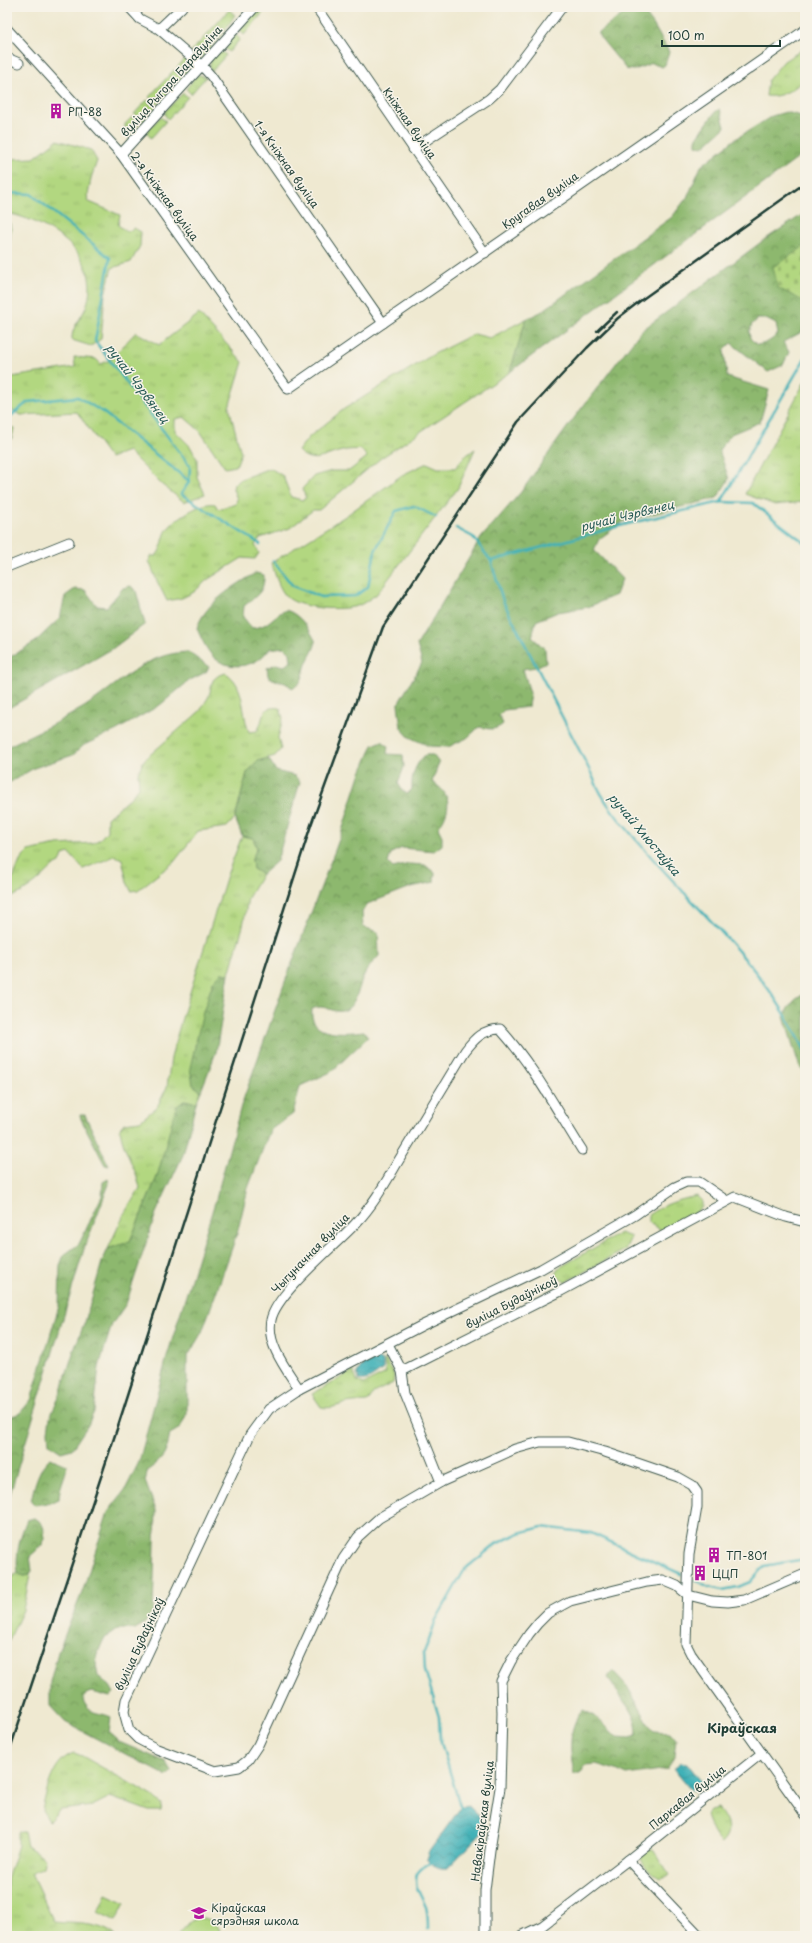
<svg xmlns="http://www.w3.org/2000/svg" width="812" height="1943" viewBox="0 0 812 1943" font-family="'Playpen Sans',sans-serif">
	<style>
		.grass { fill: url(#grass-tufts); stroke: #688a5a }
		.forest { fill: url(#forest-crowns); stroke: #567a51; fill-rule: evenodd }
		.cemetery { fill: url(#cemetery-stones); stroke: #688a5a }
		.pitch { fill: #b2d780; stroke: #688a5a }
		.water { fill: url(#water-waves); stroke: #307776 }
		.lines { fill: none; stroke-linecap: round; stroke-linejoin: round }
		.stream { stroke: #40b1b7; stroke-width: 2.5 }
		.minor-casing { stroke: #3e574c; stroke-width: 11 }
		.minor { stroke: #fff; stroke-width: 9 }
		.rail { stroke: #1f3d34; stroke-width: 2.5 }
		.labels { text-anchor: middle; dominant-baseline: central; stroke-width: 3; stroke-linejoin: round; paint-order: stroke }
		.street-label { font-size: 11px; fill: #1f3d34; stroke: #f7f3e8 }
		.poi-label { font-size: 11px; fill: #1f3d34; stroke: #f7f3e8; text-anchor: start }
		.water-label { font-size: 12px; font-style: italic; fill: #275a55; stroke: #f7f3e8 }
		.quarter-label { font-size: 13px; font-weight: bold; fill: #1f3d34; stroke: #f7f3e8 }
	</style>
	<defs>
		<pattern id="grass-tufts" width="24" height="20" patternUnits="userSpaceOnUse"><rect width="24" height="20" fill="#b2d780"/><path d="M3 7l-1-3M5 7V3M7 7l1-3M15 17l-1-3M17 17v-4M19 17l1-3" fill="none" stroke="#99b96f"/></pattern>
		<pattern id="forest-crowns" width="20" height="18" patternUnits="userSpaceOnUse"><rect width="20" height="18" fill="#8db86e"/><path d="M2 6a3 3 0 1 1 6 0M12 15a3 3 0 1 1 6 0" fill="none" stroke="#73975b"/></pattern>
		<pattern id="cemetery-stones" width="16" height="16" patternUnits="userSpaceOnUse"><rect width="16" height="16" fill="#b2d780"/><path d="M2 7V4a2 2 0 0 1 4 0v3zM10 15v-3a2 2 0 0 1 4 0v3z" fill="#99b96f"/></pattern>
		<pattern id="water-waves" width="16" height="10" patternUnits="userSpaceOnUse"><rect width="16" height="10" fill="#40b1b7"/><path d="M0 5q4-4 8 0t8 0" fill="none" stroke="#359196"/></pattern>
	</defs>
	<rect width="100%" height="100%" fill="#f7f3e8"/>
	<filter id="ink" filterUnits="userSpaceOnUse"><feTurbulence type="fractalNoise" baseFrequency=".025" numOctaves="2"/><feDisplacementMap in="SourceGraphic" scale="8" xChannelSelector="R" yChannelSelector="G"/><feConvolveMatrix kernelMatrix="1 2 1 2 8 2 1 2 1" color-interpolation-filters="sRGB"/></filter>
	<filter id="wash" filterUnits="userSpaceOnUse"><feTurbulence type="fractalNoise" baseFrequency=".012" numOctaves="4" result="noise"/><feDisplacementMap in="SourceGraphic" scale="16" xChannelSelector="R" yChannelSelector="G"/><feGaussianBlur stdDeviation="0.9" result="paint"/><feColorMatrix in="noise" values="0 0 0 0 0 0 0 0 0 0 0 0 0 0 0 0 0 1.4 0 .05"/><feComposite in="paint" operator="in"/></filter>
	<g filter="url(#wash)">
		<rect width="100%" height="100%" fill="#efe9d1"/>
		<!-- grass -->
		<g class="grass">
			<polygon points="259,7 268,7 244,35 240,30"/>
			<polygon points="229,10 235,15 222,35 202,57 197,58 190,53"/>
			<polygon points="233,35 236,35 240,39 229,52 225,49 225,45"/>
			<path d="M805,48V80C793,89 782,98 766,96L768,80L784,61Z"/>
			<path d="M220,50L226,55L211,72C207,61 214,57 220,50Z"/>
			<polygon points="188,56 191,59 192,65 186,74 177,67"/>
			<polygon points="174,70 181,76 182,79 160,103 155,103 149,97"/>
			<polygon points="200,75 206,77 191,94 186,89 196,76"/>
			<polygon points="183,93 188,97 168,119 165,115 165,111"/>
			<polygon points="147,100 155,107 143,121 134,114"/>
			<polygon points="132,117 139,124 132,134 125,128 125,124"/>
			<polygon points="160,117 166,121 151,138 146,132"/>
			<path d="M57,140L91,150L97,161L91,178L87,201L120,215L118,225L127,232L134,228L141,232L140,246L131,262L112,268L105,294L101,339L91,346L72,340C71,327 82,318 86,307C105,256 49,222 7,213V159L34,158Z"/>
			<polygon points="7,221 10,223 11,229 7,267"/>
			<polygon points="199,314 243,362 229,407 241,453 236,466 225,468 200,431 184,417 175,419 175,431 190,446 197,459 197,477 205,494 184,502 161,484 128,451 110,458 77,412 21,415 7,408 7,382 12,377 75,367 74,357 96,359 101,364 110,360 136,332 159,345"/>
			<path d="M526,319L510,372L381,458L319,510H313L290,528L260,538L255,545L259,553L255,559L242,558L207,580L194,592L182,598L167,601L157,581L149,561L151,556H156C164,546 162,538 167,530C174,519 202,501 215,504L218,509L236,504L237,499L233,489L234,484L241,479L270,468L283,476L291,497L302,500L306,498L302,489L314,476L332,471H349L367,457L361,449C355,450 348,449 342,451C324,455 314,466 298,451L309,437L344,409L434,354L474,334L490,338Z"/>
			<polygon points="805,381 805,499 803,502 775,505 745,494"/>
			<polygon points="7,426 14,428 12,438 7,444"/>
			<path d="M475,449L458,488L376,595C370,598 364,604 357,606C341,611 300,609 287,597C278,588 276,575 271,563L347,515L402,475L427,463L438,468H455L464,457Z"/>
			<path d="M226,673C246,686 241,712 249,732L257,731C265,720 259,705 280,708L283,718L278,738L281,749L275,756L257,761L247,773L235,818L227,827L198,831L174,862L138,890L131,891L127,882L122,859L115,856L83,869L69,853L63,855L60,863C49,868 49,871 40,879C30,888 20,894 7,899V886L14,876L20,861L28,851L57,845L93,843L100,839L107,831V818L131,797L139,787L138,773L144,760L200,711L209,696L213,680L219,675Z"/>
			<path d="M242,836L253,838L257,848L252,859L253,869L262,874L248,898L243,926L229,974L221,973L193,1085L201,1091L196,1103L185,1100L157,1177L130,1241L108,1249L124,1214L140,1188C136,1167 122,1150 120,1128L124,1123L140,1121L157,1107L167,1087L171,1058L181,1021L227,875Z"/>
			<path d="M697,1196L702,1201V1207L690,1218L664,1233L648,1222V1215C664,1204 678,1200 697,1196Z"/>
			<polygon points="620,1233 631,1237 625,1250 565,1282 556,1276 557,1269"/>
			<path d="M384,1360H386L394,1375L393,1383L373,1393L369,1401C363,1404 360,1401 353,1402C341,1403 333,1410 321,1407L312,1394L353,1371L357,1381L364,1384L386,1373Z"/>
			<polygon points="18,1573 23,1576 30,1575 23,1610 7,1644 7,1602 13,1576"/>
			<path d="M74,1753L82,1756L151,1795L162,1804L161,1811H149L110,1797L92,1806L60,1810L49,1821L42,1810C47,1790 52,1760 74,1753Z"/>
			<path d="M718,1808C726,1820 734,1830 721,1843C712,1836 709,1825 706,1815L710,1810Z"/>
			<path d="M18,1832H24L27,1846L45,1858L43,1867L31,1873L54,1922C74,1924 100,1922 116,1936H7V1880L18,1845Z"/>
			<path d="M648,1850H654L669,1875L660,1878C651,1873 642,1866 640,1855Z"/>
			<polygon points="106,1894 125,1903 116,1921 98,1912"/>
		</g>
		<!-- forest -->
		<g class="forest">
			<polygon points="633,7 640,7 653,24 669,52 665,65 662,67 652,63 634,70 626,69 599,36 599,32"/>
			<polygon points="720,109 725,127 703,147 696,145 696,139 715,112"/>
			<polygon points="786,112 805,117 805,153 510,372 526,319 541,312 672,217 688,196 701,166 734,140 772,116"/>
			<path d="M805,213V323L802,332L783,342L789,352L783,365L768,372L731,343L724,350L727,377L769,390L760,422L731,434L719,450L729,479L717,498L624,521L599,539L594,550L622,579L616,595L588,607L558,612L536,621L532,637L545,649L546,662L536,667L523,669L530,693L528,707L504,710L499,715L503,724C495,731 489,729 479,727L467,738L448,747L429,746L409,737L401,728L398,704L422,663L417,645L481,538L521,492L571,422L641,331L764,240ZM758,319H766L776,324L778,334C772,340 766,344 757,345L750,338L749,332L752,324Z"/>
			<path d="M256,573L264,575C265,592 256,596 244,606L243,617L252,628C270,627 271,616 286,610C301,615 309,629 316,642C314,650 310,655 307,662C302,673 305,683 292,688C283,679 277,683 268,676L267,668L276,664L284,666L291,662L290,653L284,647L269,649C258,666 234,671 217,660C209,655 200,637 197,628C205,603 234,586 256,573Z"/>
			<polygon points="131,586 136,591 145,624 112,649 7,709 7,659 35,642 60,618 65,596 75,589 85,590 97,606 107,607 123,588"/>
			<path d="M188,652L209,667L206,672L190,680L160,705L117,730L84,745L73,755L34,768L7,784V747C32,734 60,722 84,707C119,685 144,653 188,652Z"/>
			<path d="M382,741L388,746L387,754L403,755L404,767L398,783L402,790L407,794L412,789C411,775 415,765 425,755H433L439,763L432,782C453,794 451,810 438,828L442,836V845L434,851L402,848L391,853L388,863L393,868L409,864L425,865L435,873L434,882L411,887L367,904L362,912L363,927L378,932L379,956C374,961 369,967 365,973C359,984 356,1009 342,1011C331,1013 325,1003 312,1009C308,1037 346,1033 364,1031L368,1037L331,1072L300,1086L293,1114L270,1130L248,1188L237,1234L202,1332L187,1358V1413L180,1428L170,1434C166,1454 165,1458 148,1470L145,1481L156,1510L153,1611L145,1623L135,1629H118L104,1639L99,1650L96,1663L98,1676L110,1686L114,1693L110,1697L91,1692L86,1694L83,1700C90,1716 98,1711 111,1717L109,1733L119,1742L166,1762L171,1772L167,1776L65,1722L50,1706V1682L58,1652L83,1590L108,1512L125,1490L139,1462L168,1353L216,1199L241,1106L286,979L340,837L360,775L373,745Z"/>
			<polygon points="269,759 276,771 295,776 300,782 277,861 262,874 253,869 252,859 257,848 253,838 242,836 235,818 247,773 257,761"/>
			<polygon points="221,973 229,974 216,1052 201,1091 193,1085 190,1068 203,1012 213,982"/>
			<polygon points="805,993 805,1074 799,1065 784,1017 788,1008 795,1000"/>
			<polygon points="185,1100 196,1103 183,1155 156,1213 126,1304 112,1324 99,1367 94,1412 88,1425 72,1449 61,1452 49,1444 48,1431 50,1418 60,1394 74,1350 85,1322 102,1262 108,1249 130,1241 157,1177 176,1107"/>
			<polygon points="80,1115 85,1115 109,1166 105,1165 81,1119"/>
			<polygon points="108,1179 109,1184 84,1249 7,1504 7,1418 20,1413 31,1400 59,1306 60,1265 64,1255 79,1244 102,1196 103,1182"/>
			<path d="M50,1458L67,1465C66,1477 59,1486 59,1499L52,1502L35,1505L31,1501C34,1486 39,1467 50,1458Z"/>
			<path d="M34,1518C46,1523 45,1533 43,1545L30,1556L32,1571L30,1575L23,1576L18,1573C15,1556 20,1535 27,1520Z"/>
			<path d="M613,1671L627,1686L653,1731L670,1732L676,1739L674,1757L667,1769L627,1775L616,1770L596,1764L586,1765L580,1774H574C570,1752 567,1727 583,1710L595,1716L617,1737L631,1738L637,1734C637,1710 617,1696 608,1677Z"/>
		</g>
		<!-- cemetery -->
		<polygon class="cemetery" points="805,246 805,302 778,288 773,267"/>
		<!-- pitch -->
		<path class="pitch" d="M200,1918C211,1918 220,1924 221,1936H177L191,1921Z"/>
		<!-- water -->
		<g class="water">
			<path d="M376,1357L383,1362V1369C376,1374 368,1382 359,1380L357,1373L362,1365Z"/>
			<polygon points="681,1762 687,1763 701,1781 694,1790 690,1789 675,1771 675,1767"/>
			<path d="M469,1806C478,1815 482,1819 482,1832L448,1868C441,1870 431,1865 426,1859L428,1853L461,1807Z"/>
		</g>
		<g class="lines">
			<!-- stream -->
			<g class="stream">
				<polyline points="7,193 31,194 110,258 95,341 190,466 189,482 181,494 260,544"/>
				<polyline points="7,419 28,402 78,397 104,413 189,481"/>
				<polyline points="721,502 805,358"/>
				<polyline points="456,528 473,537 491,561 627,524 721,502 753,503 805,543"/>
				<polyline points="273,561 293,586 321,597 355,596 368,587 375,551 396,511 414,506 436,517"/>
				<path d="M491,561L503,601L592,775C604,805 625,827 646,851C692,904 746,951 783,1011C791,1025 799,1037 805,1051"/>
				<polyline points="696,1580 709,1587 722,1590 738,1587 750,1582 764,1566 805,1559"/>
				<polyline points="461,1809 440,1739 439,1717 425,1670 424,1653 436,1620 465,1569 496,1544 519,1533 542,1527 591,1533 681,1574"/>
				<path d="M428,1929C428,1922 428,1913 426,1907C422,1897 413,1886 417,1874C420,1868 426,1866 431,1862"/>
			</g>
		</g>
	</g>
	<g filter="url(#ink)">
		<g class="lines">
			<!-- minor casing -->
			<g class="minor-casing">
				<g id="minor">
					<polyline points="129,7 140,19 159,29 202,66 211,76 383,323"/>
					<polyline points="316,7 485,253"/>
					<polyline points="7,29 121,154 288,389 805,30"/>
					<polyline points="159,29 182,7"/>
					<polyline points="7,58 19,63"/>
					<polyline points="413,149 489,99 500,89 562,7"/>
					<polyline points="121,154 255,7"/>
					<polyline points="7,567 69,542"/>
					<polyline points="727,1201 699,1182 686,1182 675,1187 635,1215 541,1269 421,1326 299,1389 269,1409 250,1435 126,1700 124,1712 127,1723 129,1730 138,1739 157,1749 215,1771 239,1767 248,1760 258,1745 343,1559 358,1537 379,1518 441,1482 515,1449 540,1442 568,1442 605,1452 678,1477 692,1485 697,1492 697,1507 689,1554 686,1644 691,1654 805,1814"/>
					<polyline points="388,1344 402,1371"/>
					<path d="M299,1389C287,1370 266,1344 271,1320C276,1293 336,1245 356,1223C375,1203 388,1178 402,1155C423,1120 444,1086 465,1051C475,1038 482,1030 500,1029C533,1065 556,1109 582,1150"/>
					<polyline points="441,1482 405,1393 402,1371 561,1291 735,1197 786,1217 805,1222"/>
					<polyline points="628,1860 700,1936"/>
					<polyline points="485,1936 485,1890 490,1850 500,1788 502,1713 501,1681 511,1661 529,1634 538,1623 548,1613 570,1601 647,1582 663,1580 677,1586 688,1595 712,1601 728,1602 744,1600 805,1574"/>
					<polyline points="521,1936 542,1926 628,1860 762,1753"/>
				</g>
			</g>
			<!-- minor -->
			<use href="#minor" class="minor"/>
			<!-- rail -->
			<g class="rail">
				<polyline points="597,331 617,312"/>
				<polyline points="7,1758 117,1429 311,825 383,627 518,422 587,348 618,318 644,298 805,183"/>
			</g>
		</g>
	</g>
	<!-- icons -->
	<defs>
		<g id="building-bare" transform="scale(1.2)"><path d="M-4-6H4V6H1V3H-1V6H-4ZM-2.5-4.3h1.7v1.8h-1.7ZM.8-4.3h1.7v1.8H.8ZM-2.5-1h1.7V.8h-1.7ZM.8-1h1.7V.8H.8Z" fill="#b5179e" stroke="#f7f3e8" stroke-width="2.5" paint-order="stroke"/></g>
		<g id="school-bare" transform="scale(1.2)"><path d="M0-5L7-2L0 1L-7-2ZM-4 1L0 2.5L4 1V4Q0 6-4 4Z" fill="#b5179e" stroke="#f7f3e8" stroke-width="2.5" paint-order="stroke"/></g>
	</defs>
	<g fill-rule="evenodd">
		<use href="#building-bare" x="56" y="111"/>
		<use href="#building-bare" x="714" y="1555"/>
		<use href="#building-bare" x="700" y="1573"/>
		<use href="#school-bare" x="199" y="1913"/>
	</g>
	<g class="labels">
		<!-- street labels -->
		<g class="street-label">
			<text transform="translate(171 81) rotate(-48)">вуліца Рыгора Барадуліна</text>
			<text transform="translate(410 123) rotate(55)">Кніжная вуліца</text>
			<text transform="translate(287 164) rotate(55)">1-я Кніжная вуліца</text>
			<text transform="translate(165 196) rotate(54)">2-я Кніжная вуліца</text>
			<text transform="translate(540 200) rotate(-35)">Кругавая вуліца</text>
			<text transform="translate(310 1253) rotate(-46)">Чыгуначная вуліца</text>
			<text transform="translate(511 1302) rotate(-27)">вуліца Будаўнікоў</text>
			<text transform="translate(139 1644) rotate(-65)">вуліца Будаўнікоў</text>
			<text transform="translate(687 1797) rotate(-39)">Паркавая вуліца</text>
			<text transform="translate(482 1821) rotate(-83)">Навакіраўская вуліца</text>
		</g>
		<!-- poi labels -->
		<g class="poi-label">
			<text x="68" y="111">РП-88</text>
			<text x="726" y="1555">ТП-801</text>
			<text x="712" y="1573">ЦЦП</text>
			<text x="211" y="1907">Кіраўская<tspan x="211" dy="13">сярэдняя школа</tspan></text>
		</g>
		<!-- water labels -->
		<g class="water-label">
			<text transform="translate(138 383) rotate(53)">ручай Чэрвянец</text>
			<text transform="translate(627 515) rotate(-14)">ручай Чэрвянец</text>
			<text transform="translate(645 834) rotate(50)">ручай Хлюстаўка</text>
		</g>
		<!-- quarter labels -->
		<g class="quarter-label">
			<text x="742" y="1727">Кіраўская</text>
		</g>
	</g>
	<!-- margin -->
	<rect width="812" height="1943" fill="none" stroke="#f7f3e8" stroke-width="24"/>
	<!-- scale -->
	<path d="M662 40v6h118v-6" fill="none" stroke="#1f3d34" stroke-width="2"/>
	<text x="668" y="40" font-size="12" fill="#1f3d34" stroke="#f7f3e8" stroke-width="3" paint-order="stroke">100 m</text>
</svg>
